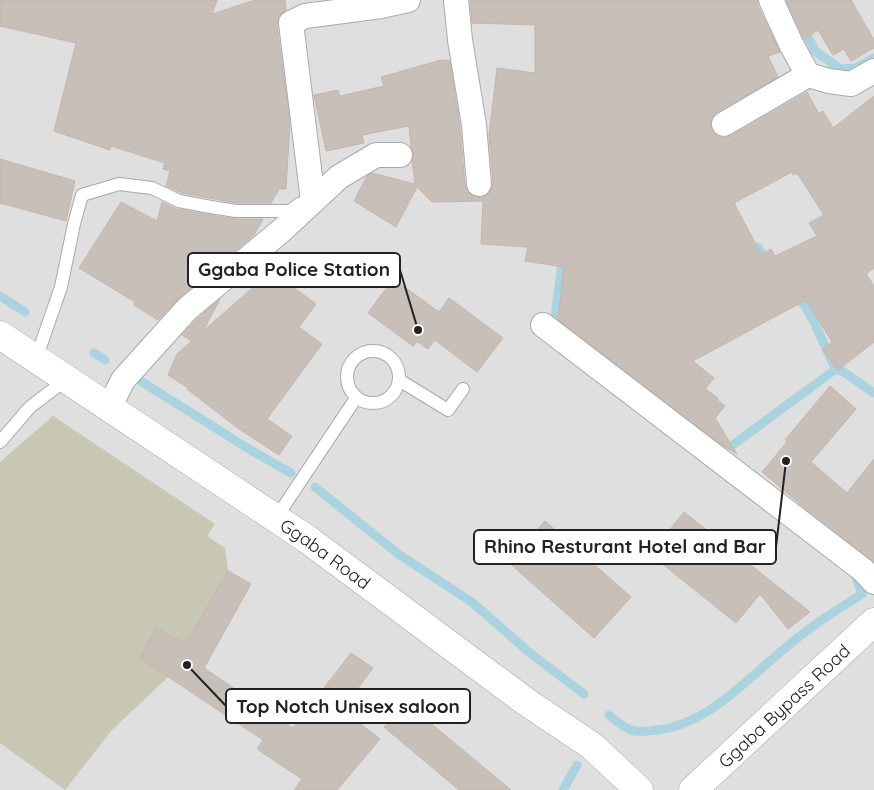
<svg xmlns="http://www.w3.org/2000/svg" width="874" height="790" viewBox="0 0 874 790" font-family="Quicksand,sans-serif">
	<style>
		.residential { fill: #e0dfdf }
		.construction { fill: #c7c7b4 }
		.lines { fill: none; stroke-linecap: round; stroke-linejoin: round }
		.stream { stroke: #aad3df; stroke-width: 9 }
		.building { fill: #c7bfb8; stroke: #c4b6ab; fill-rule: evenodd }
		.service-casing { stroke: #a9a9a9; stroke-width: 14 }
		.minor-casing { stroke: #a9a9a9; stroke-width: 26 }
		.tertiary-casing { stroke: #a9a9a9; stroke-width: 29 }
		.service { stroke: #fff; stroke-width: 12 }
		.minor { stroke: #fff; stroke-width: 24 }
		.tertiary { stroke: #fff; stroke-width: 28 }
		.labels { text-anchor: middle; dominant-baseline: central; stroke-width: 4; stroke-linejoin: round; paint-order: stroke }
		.street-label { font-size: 18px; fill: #222; stroke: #fff }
		.leader { fill: none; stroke: #222; stroke-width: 2 }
		.callout-dot { fill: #222; stroke: #fff; stroke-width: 2 }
		.callout { fill: #fff; stroke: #222; stroke-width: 2 }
		.callout-label { font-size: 19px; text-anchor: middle; font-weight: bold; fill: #222 }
	</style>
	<rect width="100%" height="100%" fill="#f2efe9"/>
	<!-- residential -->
	<rect class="residential" x="0" y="0" width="874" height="790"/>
	<!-- construction -->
	<polygon class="construction" points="53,416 215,524 207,536 225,548 228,571 168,677 112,730 65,790 0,743 0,462"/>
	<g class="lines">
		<!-- stream -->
		<g class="stream">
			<polyline points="803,27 815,51 840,69 856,68 874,58"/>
			<polyline points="758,247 767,262"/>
			<polyline points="0,296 25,312"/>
			<polyline points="792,296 803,303 813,320 836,370 842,371 874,393"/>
			<polyline points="555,331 556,308 563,257"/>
			<polyline points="94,353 105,360"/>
			<polyline points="131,375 252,451 291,473"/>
			<polyline points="734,444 840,366"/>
			<polyline points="315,487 397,553 473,603 530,653 584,694"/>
			<path d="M609,715C615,720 623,727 631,730C638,733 649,731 657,730C708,724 746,680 784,649C808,628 835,611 862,594L854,572"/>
			<polyline points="563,790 577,765"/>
		</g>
	</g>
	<!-- building -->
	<g class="building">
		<polygon points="0,0 217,0 212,14 255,0 285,0 286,10 279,16 277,25 290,123 286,189 279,189 271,203 237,203 182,193 166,186 170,171 163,169 165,163 111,146 110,150 54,131 76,43 0,26"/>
		<path d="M470,0H757L758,6L780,52L768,56L778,77L717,112L712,117L710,124L712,130L717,136L724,138L731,136L807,92L819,114L823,111L833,128L874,96V268L866,274L874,286V342L838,370L822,349L832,342L806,300L693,361L714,378L705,389L718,398L717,400L725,406L715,418L737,454L719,443L558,320L564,267L525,261L528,247L481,244L483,201L432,202L417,187L396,227L354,201L367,176L372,173L415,184L412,160L414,155L411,147L409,126L362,135L364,143L326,151L314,95L338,90L340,96L384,86L381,77L441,60L450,61L460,127L465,185L467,191L473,196L480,198L486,196L491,190L493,183L489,135L497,68L535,73V25L472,23ZM792,172L793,175L797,173L824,215L809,223L817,236L775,256L771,249L761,254L734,203Z"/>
		<polygon points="786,0 851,0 874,40 874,48 851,61 844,49 833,55 818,30 804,39"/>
		<polygon points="0,159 75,181 66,221 0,203"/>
		<polygon points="121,202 157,221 162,202 177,209 210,215 236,219 263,219 254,235 178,299 158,320 134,305 135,302 79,268"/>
		<polygon points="272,271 316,304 299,327 322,344 267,419 292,436 279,455 239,429 187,389 188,388 168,375 177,354 192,341 182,335 197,319 220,299 203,331"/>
		<polygon points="393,279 439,312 449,298 503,338 477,372 435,340 428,349 417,342 413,346 368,313"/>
		<polygon points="830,386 856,409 811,462 847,493 874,459 874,562 806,509 762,472 787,442 785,440"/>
		<polygon points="684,512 767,578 810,612 788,629 760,594 736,623 650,554"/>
		<polygon points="545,521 631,597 594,638 508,562"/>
		<polygon points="228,571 251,584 204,668 256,703 293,728 351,653 373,668 342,709 380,739 337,790 294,790 302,779 257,749 263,740 140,658 156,628 186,644"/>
		<polygon points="405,702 511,790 459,790 384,727"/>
	</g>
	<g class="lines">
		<!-- service casing -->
		<g class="service-casing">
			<g id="service">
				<circle cx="373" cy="377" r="26"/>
				<polyline points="36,359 61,287 74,224 82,195 119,184 152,188 179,201 211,207 236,211 290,211 299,204"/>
				<polyline points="399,380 448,410 463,389"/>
				<polyline points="0,442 30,407 67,379"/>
				<polyline points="276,518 356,398"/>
			</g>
		</g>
		<!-- minor casing -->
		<g class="minor-casing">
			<g id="minor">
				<polyline points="456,0 460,40 474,125 479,184"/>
				<polyline points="771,0 791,44 808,75 829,81 851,84 874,71"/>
				<polyline points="724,124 808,75"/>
				<polyline points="313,201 291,23 305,16 381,6 408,0"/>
				<polyline points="543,325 863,570 874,582"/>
				<polyline points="109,408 123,380 187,309 282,230 339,177 376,155 400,155"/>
			</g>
		</g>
		<!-- tertiary casing -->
		<g class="tertiary-casing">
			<g id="tertiary">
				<path id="s1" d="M0,335L307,539L525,701L592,746L639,790"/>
				<path id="s2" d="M693,790L874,622"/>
			</g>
		</g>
		<!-- service -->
		<use href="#service" class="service"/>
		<!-- minor -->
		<use href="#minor" class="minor"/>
		<!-- tertiary -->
		<use href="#tertiary" class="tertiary"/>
	</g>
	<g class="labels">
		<!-- street labels -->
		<g class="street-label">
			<text stroke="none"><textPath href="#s1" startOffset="392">Ggaba Road</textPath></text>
			<text stroke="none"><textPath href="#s2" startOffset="124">Ggaba Bypass Road</textPath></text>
		</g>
	</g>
	<!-- callouts -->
	<path class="leader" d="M418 330L400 270M786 461L776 547M187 665L226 706"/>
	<g class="callout-dot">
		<circle cx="418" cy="330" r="5"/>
		<circle cx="786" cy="461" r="5"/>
		<circle cx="187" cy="665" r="5"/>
	</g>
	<g class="callout">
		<rect x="188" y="253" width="212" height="34" rx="5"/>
		<rect x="474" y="530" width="302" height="34" rx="5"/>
		<rect x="226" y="689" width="244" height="34" rx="5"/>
	</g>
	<g class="callout-label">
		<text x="294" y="276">Ggaba Police Station</text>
		<text x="625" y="553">Rhino Resturant Hotel and Bar</text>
		<text x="348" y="713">Top Notch Unisex saloon</text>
	</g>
</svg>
